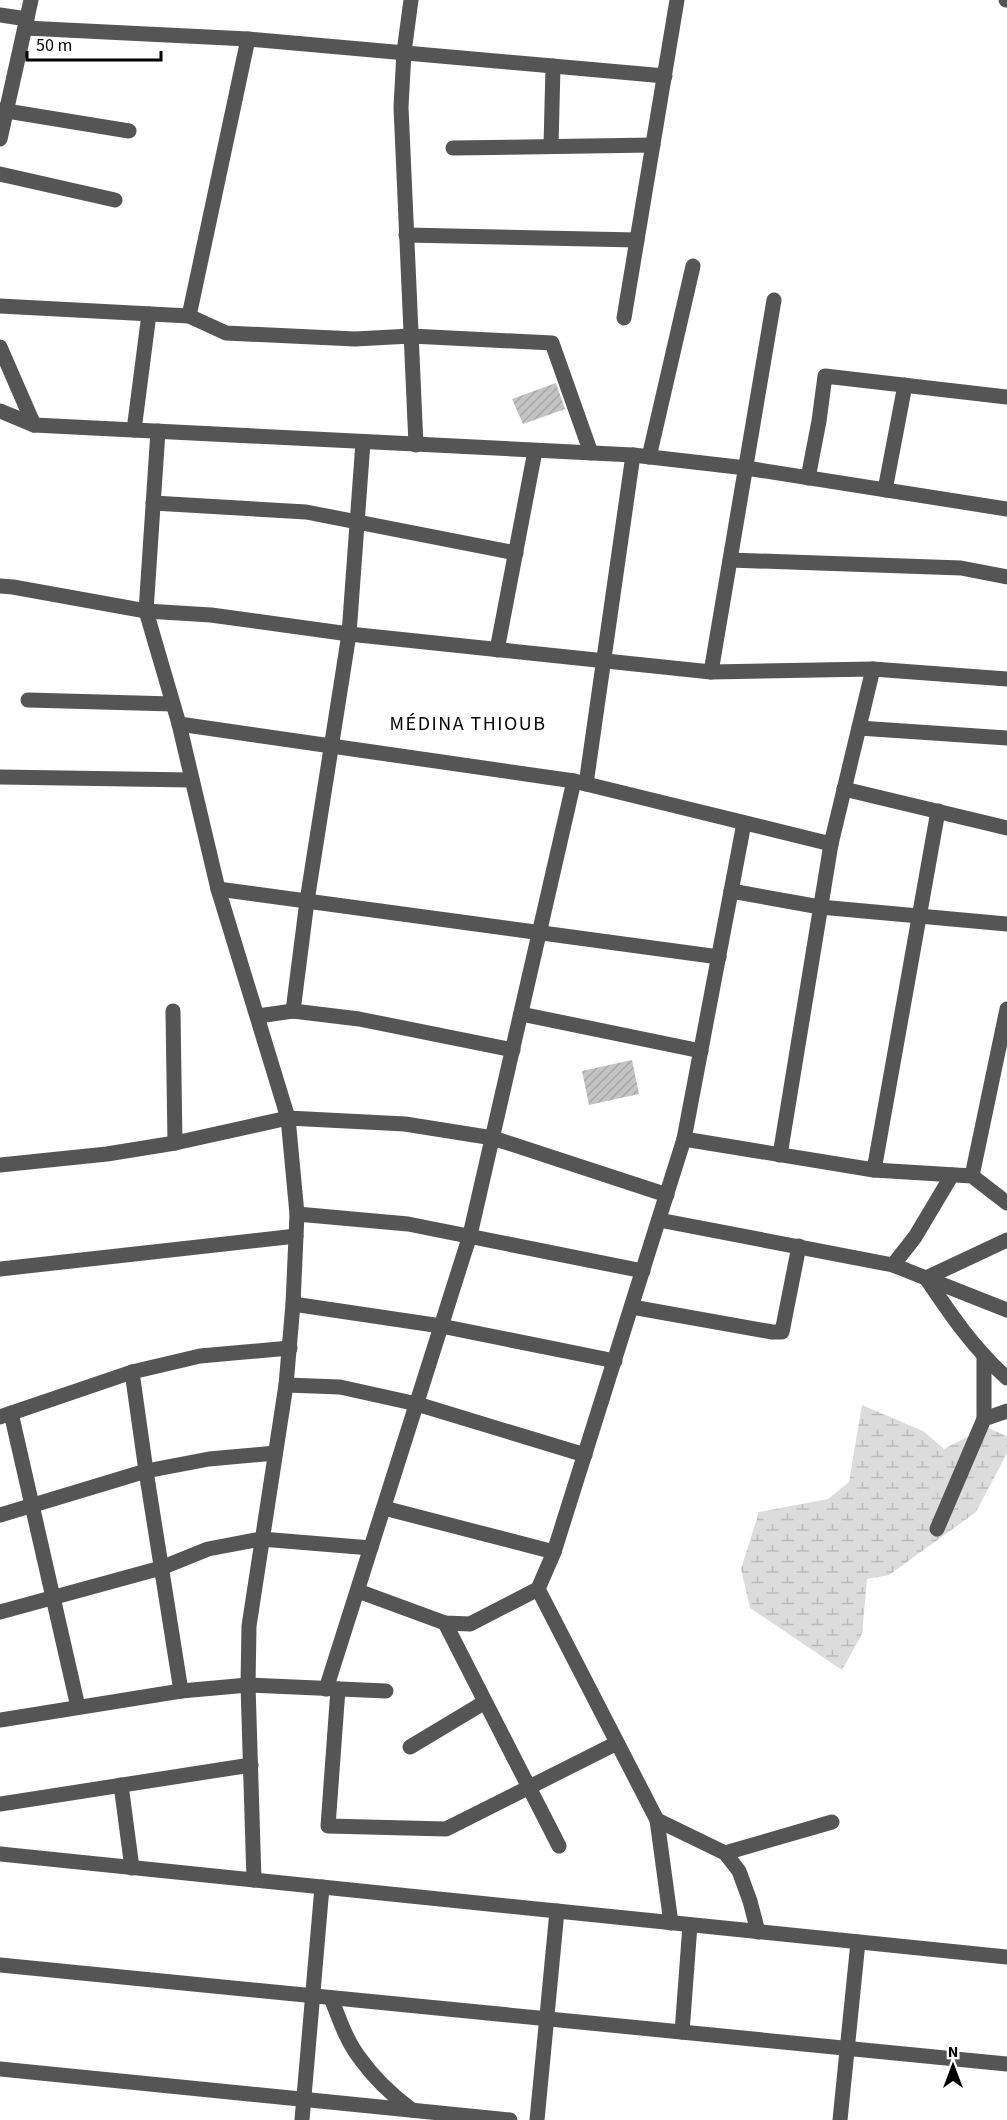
<svg xmlns="http://www.w3.org/2000/svg" width="1007" height="2120" viewBox="0 0 1007 2120" font-family="'Source Sans 3',sans-serif">
	<style>
		.wetland { fill: url(#wetland-marsh) }
		.building { fill: url(#building-hatch) }
		.lines { fill: none; stroke-linecap: round; stroke-linejoin: round }
		.minor { stroke: #555; stroke-width: 15 }
		.labels { text-anchor: middle; dominant-baseline: central; stroke-width: 4.5; stroke-linejoin: round; paint-order: stroke }
		.quarter-label { font-size: 20px; letter-spacing: 1.5px; fill: #000; stroke: #fff }
	</style>
	<defs>
		<pattern id="wetland-marsh" width="20" height="14" patternUnits="userSpaceOnUse" patternTransform="scale(1.5)"><rect width="20" height="14" fill="#dcdcdc"/><path d="M1 5h8M5 5V1M11 12h8M15 12V8" fill="none" stroke="#bbb"/></pattern>
		<pattern id="building-hatch" width="6" height="6" patternUnits="userSpaceOnUse" patternTransform="scale(1.5)"><rect width="6" height="6" fill="#c4c4c4"/><path d="M-1 1l2-2M0 6l6-6M5 7l2-2" fill="none" stroke="#a7a7a7"/></pattern>
	</defs>
	<rect width="100%" height="100%" fill="#fff"/>
	<!-- wetland -->
	<polygon class="wetland" points="862,1405 923,1431 944,1449 986,1427 1007,1436 1007,1453 976,1512 889,1575 867,1579 862,1634 842,1670 750,1608 741,1569 759,1512 828,1499 849,1482"/>
	<!-- building -->
	<g class="building">
		<polygon points="556,383 565,409 523,424 512,399"/>
		<polygon points="632,1060 639,1094 589,1105 582,1071"/>
	</g>
	<g class="lines">
		<!-- minor -->
		<g class="minor">
			<polyline points="411,0 404,52 401,107 416,445"/>
			<polyline points="1006,0 1007,0"/>
			<polyline points="0,15 27,19"/>
			<polyline points="25,28 248,39 665,76"/>
			<polyline points="0,110 129,131"/>
			<polyline points="0,139 31,0"/>
			<polyline points="551,146 553,66"/>
			<polyline points="453,148 653,145"/>
			<polyline points="0,174 115,200"/>
			<polyline points="406,235 637,240"/>
			<polyline points="0,306 189,316 226,333 355,339 411,336 552,343 591,453"/>
			<polyline points="189,316 248,39"/>
			<polyline points="624,318 677,0"/>
			<polyline points="0,347 34,425"/>
			<polyline points="0,411 34,425 633,455 746,468 1007,509"/>
			<polyline points="134,430 149,314"/>
			<polyline points="158,431 146,611 179,724 218,889 288,1118 297,1214 293,1304 286,1385 249,1626 248,1685 254,1880"/>
			<polyline points="649,457 693,266"/>
			<polyline points="808,478 819,421 825,376 1007,397"/>
			<polyline points="885,490 905,385"/>
			<polyline points="153,503 306,512 516,553"/>
			<polyline points="730,560 961,568 1007,577"/>
			<polyline points="0,586 13,587 146,611 211,615 349,634 711,672 873,669 1007,679"/>
			<polyline points="497,650 535,451"/>
			<polyline points="711,672 774,300"/>
			<polyline points="28,700 173,704"/>
			<polyline points="179,724 574,781 831,844"/>
			<polyline points="859,728 1007,738"/>
			<polyline points="0,777 192,780"/>
			<polyline points="586,784 633,455"/>
			<polyline points="844,789 1007,828"/>
			<polyline points="218,889 719,957"/>
			<polyline points="731,891 820,907 1007,924"/>
			<polyline points="173,1011 175,1143"/>
			<polyline points="293,1011 307,901 349,634 363,442"/>
			<polyline points="521,1014 701,1051"/>
			<polyline points="258,1016 293,1011 359,1019 513,1050"/>
			<polyline points="684,1139 874,1170 972,1176 1007,1203"/>
			<polyline points="780,1155 831,844 873,669"/>
			<polyline points="0,1165 107,1154 175,1143 288,1118 405,1124 493,1138 667,1195"/>
			<polyline points="874,1170 938,811"/>
			<polyline points="972,1176 1007,1009"/>
			<polyline points="297,1214 408,1224 643,1271"/>
			<polyline points="659,1220 893,1265 1007,1310"/>
			<path d="M1007,1240L926,1278C951,1315 974,1349 1007,1378"/>
			<polyline points="893,1265 915,1237 952,1175"/>
			<polyline points="0,1269 296,1236"/>
			<polyline points="293,1304 441,1326 615,1361"/>
			<polyline points="632,1307 772,1332 782,1332 799,1246"/>
			<polyline points="984,1357 984,1419"/>
			<polyline points="132,1372 146,1471 181,1691"/>
			<polyline points="286,1385 340,1387 417,1404 585,1455"/>
			<polyline points="11,1413 78,1707"/>
			<polyline points="0,1417 132,1372 200,1356 290,1348"/>
			<polyline points="384,1508 554,1552"/>
			<polyline points="0,1515 146,1471 209,1459 275,1453"/>
			<polyline points="937,1529 984,1419 1007,1411"/>
			<polyline points="538,1589 657,1820 725,1853 739,1871 750,1901 758,1932"/>
			<polyline points="358,1591 445,1623 470,1624 538,1589 554,1552 684,1139 744,823"/>
			<polyline points="0,1612 161,1568 208,1549 261,1539 371,1548"/>
			<polyline points="445,1623 559,1846"/>
			<polyline points="326,1689 470,1235 574,781"/>
			<polyline points="338,1689 328,1826 446,1829 617,1743"/>
			<polyline points="0,1720 181,1691 248,1685 386,1691"/>
			<polyline points="410,1747 485,1702"/>
			<polyline points="121,1785 132,1868"/>
			<polyline points="0,1804 251,1765"/>
			<polyline points="657,1820 671,1923"/>
			<polyline points="725,1853 832,1822"/>
			<polyline points="0,1854 1007,1957"/>
			<polyline points="0,1965 1007,2064"/>
			<path d="M331,1998C339,2018 346,2040 359,2057C373,2077 393,2096 412,2110"/>
			<polyline points="682,2032 690,1925"/>
			<polyline points="0,2069 510,2120"/>
			<polyline points="302,2120 322,1887"/>
			<polyline points="537,2120 557,1911"/>
			<polyline points="840,2120 858,1942"/>
		</g>
	</g>
	<g class="labels">
		<!-- quarter labels -->
		<g class="quarter-label">
			<text x="468" y="724">MÉDINA THIOUB</text>
		</g>
	</g>
	<!-- north arrow -->
	<g transform="translate(953 2066)" stroke="#ffffff" stroke-width="4.5" paint-order="stroke">
	<path d="M0-4.5L10 22L0 15L-10 22Z" fill="#000000"/>
	<text y="-9" font-size="16" font-weight="bold" text-anchor="middle" fill="#000000">N</text>
	</g>
	<!-- scale -->
	<path d="M27 51v9h134v-9" fill="none" stroke="#000000" stroke-width="3"/>
	<text x="36" y="51" font-size="18" fill="#000000" stroke="#ffffff" stroke-width="4.5" paint-order="stroke">50 m</text>
</svg>
